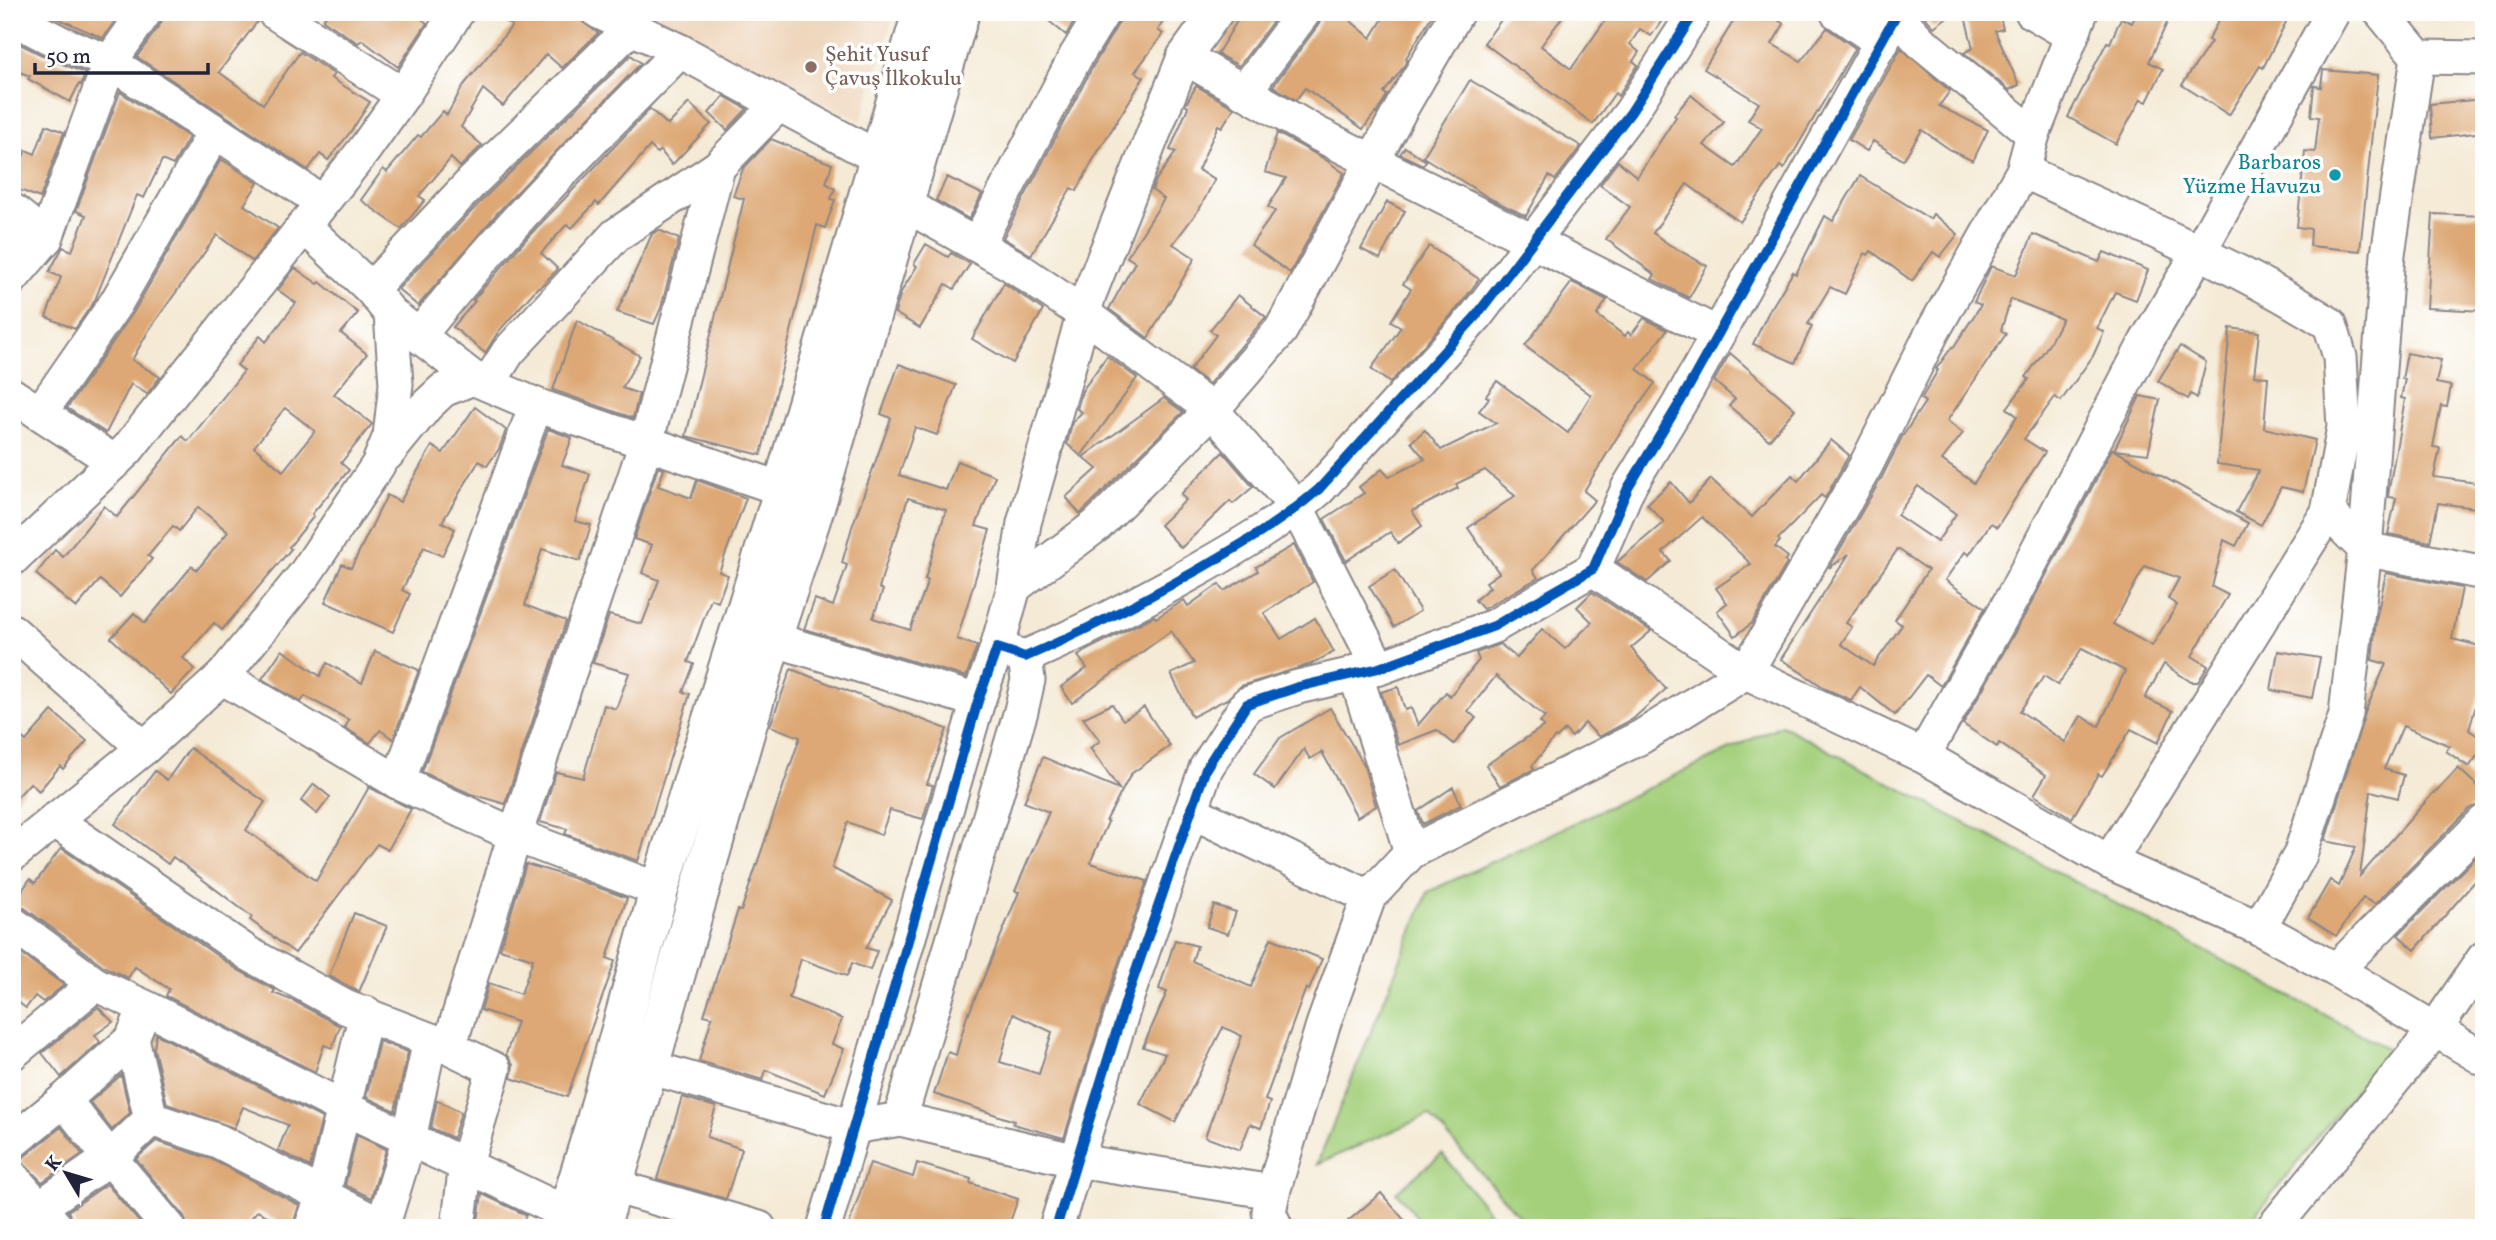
<svg xmlns="http://www.w3.org/2000/svg" width="2496" height="1240" viewBox="0 0 2496 1240" font-family="Vollkorn,serif">
	<style>
		.built { fill: #efd6bc }
		.green { fill: #a4d07c; stroke: #63795c; stroke-width: 2 }
		.building { fill: #dda875; fill-rule: evenodd }
		.lines { fill: none; stroke-linecap: round; stroke-linejoin: round }
		.minor-casing { stroke: #8b8688; stroke-width: 37 }
		.major-casing { stroke: #8b8688; stroke-width: 42 }
		.minor { stroke: #fff; stroke-width: 33 }
		.major { stroke: #fff; stroke-width: 38 }
		.cycleway-casing { stroke: #fff; stroke-width: 15 }
		.cycleway { stroke: #0057b8; stroke-width: 10 }
		.education-dot { fill: #8d6e63; stroke: #fff; stroke-width: 2.5 }
		.culture-dot { fill: #0f9aa8; stroke: #fff; stroke-width: 2.5 }
		.labels { text-anchor: middle; dominant-baseline: central; stroke-width: 7; stroke-linejoin: round; paint-order: stroke }
		.education-label { font-size: 21px; fill: #785e54; stroke: #fff; text-anchor: start }
		.culture-label { font-size: 21px; fill: #0d838f; stroke: #fff; text-anchor: end }
	</style>
	<rect width="100%" height="100%" fill="#fff"/>
	<filter id="ink" filterUnits="userSpaceOnUse"><feTurbulence type="fractalNoise" baseFrequency=".0143" numOctaves="2"/><feDisplacementMap in="SourceGraphic" scale="14" xChannelSelector="R" yChannelSelector="G"/><feConvolveMatrix kernelMatrix="1 2 1 2 8 2 1 2 1" color-interpolation-filters="sRGB"/></filter>
	<filter id="wash" filterUnits="userSpaceOnUse"><feTurbulence type="fractalNoise" baseFrequency=".00686" numOctaves="4" result="noise"/><feDisplacementMap in="SourceGraphic" scale="28" xChannelSelector="R" yChannelSelector="G"/><feGaussianBlur stdDeviation="1.57" result="paint"/><feColorMatrix in="noise" values="0 0 0 0 0 0 0 0 0 0 0 0 0 0 0 0 0 1.4 0 .05"/><feComposite in="paint" operator="in"/></filter>
	<g filter="url(#wash)">
		<rect width="100%" height="100%" fill="#f4ead5"/>
		<!-- built -->
		<polygon class="built" points="626,12 895,12 861,121"/>
		<!-- green -->
		<g class="green">
			<polygon points="1781,725 2389,1049 2245,1228 1530,1228 1429,1115 1317,1164 1428,892"/>
			<polygon points="1442,1154 1502,1228 1426,1228 1396,1192"/>
		</g>
		<g id="blocks">
			<!-- building -->
			<g class="building">
				<polygon points="43,12 121,12 103,38"/>
				<polygon points="164,12 255,12 257,22 219,72 263,104 300,52 334,74 331,78 370,102 352,130 328,160 320,154 308,170 137,57 161,23"/>
				<polygon points="328,12 412,12 427,23 398,67 362,40 358,43 323,20"/>
				<polygon points="491,12 574,12 584,23 598,33 562,68 546,54 503,106 483,89 461,127 482,145 460,167 451,158 419,196 425,200 401,229 361,200 383,169 387,172 418,135 421,137 443,111 447,115 463,86 512,26"/>
				<polygon points="1038,12 1080,12 1066,35"/>
				<polygon points="1122,12 1169,12 1158,30 1163,34 1135,72 1144,77 1093,160 1077,191 1071,188 1031,255 1003,238 1093,66 1119,22"/>
				<polygon points="1256,12 1280,12 1239,66 1217,54 1242,13 1251,20"/>
				<polygon points="1323,12 1340,12 1371,38 1387,12 1434,12 1406,58 1408,59 1404,66 1384,93 1387,95 1376,114 1375,113 1363,129 1305,88 1296,100 1273,86 1319,24"/>
				<polygon points="1507,12 1566,12 1541,46 1571,69 1611,12 1668,12 1651,36 1640,29 1630,44 1639,52 1633,61 1638,65 1618,96 1615,93 1593,124 1484,43"/>
				<polygon points="1739,12 1765,12 1784,24 1772,44 1801,61 1827,28 1855,48 1784,169 1780,166 1740,222 1687,184 1653,233 1668,244 1707,266 1689,298 1652,279 1655,275 1606,239 1630,207 1600,185 1618,161 1637,177 1676,117 1674,115 1691,95 1724,122 1704,145 1735,167 1762,128 1748,120 1759,103 1704,69"/>
				<polygon points="1920,12 1954,12 1934,27"/>
				<polygon points="1964,12 1999,12 2003,29 1995,31 2019,85 2009,90 1964,53 1973,48"/>
				<polygon points="2137,12 2172,12 2149,62 2163,69 2147,102 2141,99 2116,144 2068,117 2107,42 2110,43 2121,18 2132,23"/>
				<polygon points="2223,12 2291,12 2263,68 2260,66 2229,115 2182,85 2211,42 2208,40"/>
				<polygon points="12,40 50,59 85,73 81,85 79,84 70,102 28,79 30,76 12,69"/>
				<polygon points="1901,48 1950,91 1939,106 1988,130 1973,161 1952,151 1922,130 1903,160 1873,141 1867,151 1849,140"/>
				<polygon points="631,55 641,63 498,212 418,306 398,289 486,196"/>
				<polygon points="2323,70 2378,75 2360,251 2310,246 2311,229 2297,227 2305,151 2315,152 2319,117 2311,116 2314,86 2321,87"/>
				<polygon points="1470,80 1581,146 1555,180 1549,176 1526,216 1491,199 1423,157"/>
				<polygon points="1196,86 1234,108 1222,127 1218,125 1198,170 1215,179 1200,208 1173,244 1195,258 1148,338 1109,309 1135,262 1127,257 1164,199 1152,190 1156,180 1176,152 1170,150 1188,107 1185,105 1187,102"/>
				<polygon points="120,92 189,137 173,165 162,160 144,198 137,195 95,300 75,329 46,317 61,277 49,272 63,247 72,251 86,215 76,211"/>
				<polygon points="724,96 747,109 727,130 709,113"/>
				<polygon points="2484,99 2484,132 2432,138 2430,104"/>
				<polygon points="689,103 711,124 672,165 660,150 657,153 650,146 599,205 596,202 572,228 567,224 541,253 558,269 540,287 538,287 498,332 485,353 453,327 475,301 473,300 527,238 650,109 668,125"/>
				<polygon points="46,125 64,132 40,198 12,187 12,185 26,150 35,154"/>
				<polygon points="1277,133 1323,158 1344,173 1290,273 1251,245 1275,211 1268,207 1286,178 1265,172"/>
				<polygon points="771,139 832,164 826,183 835,189 831,199 835,200 825,228 817,225 761,455 686,436 744,199 733,196 743,169"/>
				<polygon points="1405,147 1426,161 1423,165 1400,154"/>
				<polygon points="221,159 258,183 244,205 278,228 252,261 217,235 149,330 132,360 160,377 147,394 131,384 106,433 67,408 133,313"/>
				<polygon points="1860,176 1930,219 1933,214 1958,234 1940,257 1933,252 1912,281 1871,251 1868,255 1865,253 1845,294 1830,287 1808,324 1812,326 1795,363 1753,344 1771,307 1772,307 1793,272 1796,274 1825,216 1833,221"/>
				<polygon points="947,177 982,194 969,219 936,200"/>
				<polygon points="1387,202 1405,211 1380,259 1361,249"/>
				<polygon points="2433,214 2484,216 2484,311 2427,308"/>
				<polygon points="659,230 679,239 661,308 654,324 617,312 652,234"/>
				<path d="M2033,234L2099,262L2104,252L2148,270L2136,300L2115,292L2097,328L2104,332L2093,356L2061,401L2055,397L2024,439L2045,452L1997,527L1991,523L1969,555L1965,552L1945,580L1985,608L1941,686L1926,675L1895,715L1860,687L1851,700L1828,690L1781,659L1849,554L1829,568L1882,477L1902,437L1925,402L1921,399L1938,370L1936,369L1952,347L1953,348L1981,305L1974,302L1991,266L2016,275ZM2011,299L2062,319L2049,344L2026,377L2029,379L2007,408L2017,416L1974,483L1942,460L1963,433L1947,421L2006,334L2001,330ZM1918,486L1956,514L1937,542L1897,515ZM1898,549L1928,570L1895,620L1902,625L1873,666L1841,644L1852,627L1846,623Z"/>
				<polygon points="926,244 948,257 951,253 970,264 954,289 946,284 920,328 895,313 901,292 917,266 914,264"/>
				<polygon points="1429,246 1479,279 1461,304 1390,383 1371,369 1401,327 1391,321 1411,289 1403,284"/>
				<path d="M295,268L318,284L320,282L358,313L341,333L367,354L334,394L372,424L341,463L349,470L312,514L314,516L289,547L291,549L222,630L214,623L183,658L195,669L171,694L111,638L134,613L145,623L192,566L197,570L228,532L198,507L179,531L173,526L148,556L152,559L120,597L100,580L76,608L36,574L55,550L63,557L104,506L117,517L182,436L188,441L244,371L237,365L260,336L266,342L296,303L278,290ZM285,408L315,431L283,471L254,447Z"/>
				<polygon points="1572,282 1607,300 1597,315 1625,336 1628,332 1631,335 1644,318 1667,330 1637,369 1655,383 1624,426 1584,491 1595,500 1533,570 1538,578 1483,609 1475,600 1490,587 1486,582 1499,573 1468,528 1515,496 1485,470 1456,484 1458,488 1412,511 1422,526 1398,543 1390,532 1346,561 1324,519 1364,493 1359,487 1382,469 1389,477 1425,459 1411,442 1425,430 1441,450 1496,423 1479,411 1489,398 1486,396 1497,381 1568,433 1591,395 1525,346"/>
				<polygon points="1004,283 1043,310 1013,363 972,339"/>
				<polygon points="1238,295 1266,317 1209,384 1190,370 1216,335 1210,330"/>
				<polygon points="577,320 640,356 622,388 639,394 633,418 553,390"/>
				<polygon points="2230,328 2259,332 2254,376 2268,377 2264,428 2315,440 2303,492 2281,487 2261,525 2236,512 2259,470 2217,464"/>
				<polygon points="2180,346 2206,362 2197,398 2191,394 2188,399 2158,381"/>
				<polygon points="1730,353 1795,409 1769,440 1729,406 1735,399 1714,381"/>
				<polygon points="2407,353 2441,360 2436,383 2451,386 2447,407 2441,406 2433,447 2440,448 2434,477 2484,484 2484,509 2438,503 2430,542 2388,534 2396,498 2388,497 2389,489 2405,399 2401,398 2405,379 2402,379"/>
				<polygon points="1107,356 1137,378 1081,456 1067,444 1072,423 1082,412 1077,409 1082,391"/>
				<path d="M899,364L956,385L937,435L915,427L899,475L946,490L957,461L995,476L976,526L990,530L957,639L977,646L966,677L804,629L815,599L833,606L847,565L842,563L852,527L891,418L881,414ZM908,498L946,510L925,579L928,580L910,630L873,618L883,590L879,588L893,540H895Z"/>
				<polygon points="2140,396 2160,400 2148,454 2114,450"/>
				<polygon points="1164,398 1183,412 1080,514 1066,497 1097,469 1083,457"/>
				<polygon points="475,407 506,430 499,449 487,466 479,461 442,522 455,529 442,556 424,547 402,590 410,594 393,632 325,602 342,564 351,568 387,495 400,502 432,446 443,453"/>
				<polygon points="548,429 572,438 562,465 590,474 575,521 591,525 580,561 542,549 525,605 566,621 505,804 471,794 422,772"/>
				<polygon points="1831,440 1849,455 1825,498 1821,495 1778,539 1780,541 1775,547 1788,557 1784,561 1787,563 1752,623 1735,636 1717,611 1727,603 1716,588 1751,564 1702,517 1663,552 1671,561 1647,582 1617,562 1664,522 1647,504 1671,482 1689,503 1711,479 1752,517 1792,475 1798,481"/>
				<path d="M2112,449L2248,523L2236,546L2224,540L2212,587L2228,595L2192,656L2208,666L2198,682H2191L2164,664L2145,698L2173,711L2158,743L2131,729L2102,776L2098,774L2072,818L2034,795L2046,775L1999,743L1997,747L1963,724L2032,602ZM2145,566L2179,578L2168,599L2177,605L2152,646L2113,624ZM2082,648L2125,671L2099,726L2081,716L2065,742L2020,711L2044,676L2058,685Z"/>
				<polygon points="1223,452 1253,487 1233,504 1230,501 1181,548 1160,525 1186,500 1181,494"/>
				<polygon points="658,467 664,469 658,486 691,498 697,480 746,498 719,572 728,575 718,602 711,599 688,662 694,664 683,692 690,694 638,861 565,834 567,829 540,822 556,772 583,778 604,705 616,709 629,673 593,663 609,615 642,624 659,580 642,573 652,545 634,539"/>
				<polygon points="1294,545 1313,582 1264,613 1281,639 1315,618 1334,652 1311,664 1241,686 1227,699 1192,717 1171,674 1194,663 1171,631 1072,703 1061,687 1087,668 1078,656 1085,651 1154,616 1156,618 1184,600 1188,606 1219,584 1224,591 1258,571 1256,567"/>
				<polygon points="1395,570 1420,611 1394,627 1369,586"/>
				<polygon points="2386,573 2462,588 2452,639 2484,647 2484,677 2469,730 2484,740 2484,746 2469,767 2446,751 2450,746 2403,726 2384,769 2404,775 2398,798 2371,791 2360,876 2434,792 2435,793 2458,768 2484,792 2484,803 2470,808 2375,904 2363,898 2336,936 2308,918 2330,880 2339,886 2356,847 2325,841 2366,710 2386,664 2372,660 2376,620"/>
				<polygon points="1592,592 1651,631 1631,648 1666,689 1633,719 1599,737 1585,723 1572,737 1565,730 1557,738 1555,737 1532,766 1534,769 1500,786 1486,765 1544,726 1540,722 1545,717 1496,676 1468,711 1476,718 1454,744 1437,730 1398,745 1381,692 1398,687 1405,710 1411,708 1418,725 1446,692 1450,696 1479,660 1476,653 1500,644 1517,658 1542,629 1565,649 1592,622 1577,607"/>
				<polygon points="282,650 320,676 327,663 362,683 375,651 419,670 393,739 380,730 370,743 345,728 349,720 305,696 301,702 262,679"/>
				<polygon points="2278,651 2320,658 2312,698 2271,690"/>
				<polygon points="791,669 947,729 927,784 933,785 923,819 890,810 881,835 848,822 832,868 892,900 866,948 877,951 870,970 852,963 847,976 801,959 789,998 842,1019 832,1044 844,1049 825,1094 766,1070 763,1080 699,1061 712,1017 704,1015 738,910 741,911 800,737 770,726"/>
				<path d="M1112,704L1123,720L1144,707L1170,746L1131,774L1106,821L1108,822L1090,863L1147,881L1110,988L1064,1138L1013,1124L1014,1121L934,1094L948,1052L956,1055L968,1012L969,1013L1019,892L1015,891L1049,812L1024,802L1043,757L1119,789L1090,748L1100,741L1083,718ZM1013,1014L1052,1032L1039,1074L1000,1062Z"/>
				<polygon points="1330,708 1363,763 1376,806 1357,817 1322,752 1310,759 1304,749 1275,789 1254,774 1280,738"/>
				<polygon points="52,711 87,741 63,769 60,766 39,791 30,783 12,803 12,729 26,741"/>
				<polygon points="190,748 265,802 246,830 316,881 369,787 411,809 388,850 377,844 295,953 250,920 252,917 173,857 168,864 115,824 155,771 167,780"/>
				<polygon points="314,784 330,797 317,814 301,801"/>
				<polygon points="1453,787 1461,805 1423,824 1418,811"/>
				<polygon points="61,848 238,970 275,990 273,993 294,1001 340,1026 332,1048 324,1045 315,1072 166,996 169,989 135,967 128,978 105,967 23,907 12,904 12,891 17,898 30,879 35,883"/>
				<polygon points="2484,849 2484,871 2415,950 2398,935"/>
				<polygon points="526,864 567,876 627,898 607,958 615,961 567,1097 511,1078 513,1065 506,1054 517,1022 481,1010 489,983 521,994 533,959 500,949"/>
				<polygon points="1214,905 1236,912 1228,934 1207,927"/>
				<polygon points="354,913 387,926 359,992 329,976"/>
				<polygon points="1271,938 1322,959 1309,990 1306,988 1265,1100 1270,1102 1261,1128 1250,1124 1240,1150 1205,1137 1242,1036 1223,1027 1175,1122 1140,1104 1165,1054 1143,1047 1167,992 1159,989 1175,940 1197,946 1192,961 1251,987"/>
				<polygon points="12,947 64,985 43,1002 35,996 26,1008 12,998"/>
				<polygon points="98,1007 113,1022 95,1035 100,1042 61,1077 42,1053"/>
				<polygon points="156,1034 322,1118 310,1167 278,1150 288,1125 243,1107 234,1128 167,1104 154,1049"/>
				<polygon points="379,1041 408,1052 395,1111 366,1097"/>
				<polygon points="121,1075 130,1113 112,1130 90,1102"/>
				<polygon points="682,1097 716,1107 707,1137 742,1149 726,1199 657,1179"/>
				<polygon points="437,1100 461,1112 453,1138 431,1128"/>
				<polygon points="61,1127 82,1154 42,1182 20,1160"/>
				<polygon points="357,1135 386,1149 371,1198 345,1185"/>
				<polygon points="156,1141 211,1159 299,1205 292,1228 257,1211 243,1228 188,1228 184,1216 136,1159"/>
				<polygon points="870,1163 913,1177 917,1163 971,1179 970,1183 1018,1199 1008,1228 848,1228"/>
				<polygon points="107,1184 144,1228 76,1228 68,1211"/>
				<polygon points="1381,1193 1411,1228 1340,1228"/>
				<polygon points="482,1194 526,1215 521,1228 477,1228"/>
			</g>
		</g>
	</g>
	<g filter="url(#ink)">
		<use href="#blocks" fill-opacity="0" stroke="#8b8688" stroke-width="2"/>
		<g class="lines">
			<!-- minor casing -->
			<g class="minor-casing">
				<g id="minor">
					<polyline points="274,12 403,95"/>
					<polyline points="599,12 680,51 879,158"/>
					<polyline points="1837,12 1882,43"/>
					<polyline points="2032,12 2071,35"/>
					<polyline points="1896,15 1921,42 2033,134"/>
					<polyline points="12,18 59,42 110,62 322,202"/>
					<polyline points="1184,57 1316,133 1718,334"/>
					<polyline points="2418,57 2484,58"/>
					<polyline points="1244,92 1304,12"/>
					<path d="M2023,171C2127,219 2233,263 2330,324L2340,357L2344,427L2328,512L2365,549L2484,573"/>
					<polyline points="904,204 1012,265 1084,314 1212,410 1297,508 1379,668"/>
					<polyline points="12,210 46,238"/>
					<polyline points="304,226 371,289 391,314 473,378 536,405 782,489"/>
					<polyline points="977,245 1076,56 1103,12"/>
					<polyline points="12,278 46,238 110,62 145,12"/>
					<polyline points="371,289 472,182 630,29"/>
					<path d="M419,336C498,234 589,143 680,51"/>
					<polyline points="488,384 508,352 616,235 718,167 778,105"/>
					<polyline points="12,395 115,462"/>
					<polyline points="40,413 116,303 214,133"/>
					<polyline points="387,454 426,406 443,390 473,378"/>
					<polyline points="12,559 127,450 364,150 403,95 457,12"/>
					<polyline points="1593,569 1746,672 1923,756 2109,862 2259,928 2336,970 2484,1059"/>
					<polyline points="1014,587 1097,525 1212,410 1281,330 1402,107 1457,12"/>
					<polyline points="12,631 144,748"/>
					<polyline points="772,639 978,701"/>
					<polyline points="997,648 1014,587 1024,523 1089,295 1184,57 1216,12"/>
					<polyline points="1355,672 1411,852"/>
					<polyline points="222,677 398,782 515,835 659,890"/>
					<polyline points="1923,756 2015,593 2146,342 2199,252 2333,12"/>
					<polyline points="398,782 536,405"/>
					<polyline points="1191,811 1369,897"/>
					<polyline points="54,820 249,954 345,1007 449,1047 494,1069 466,1164 458,1228"/>
					<polyline points="12,855 144,748 222,677 305,574 378,465 390,436 396,384 391,314"/>
					<polyline points="2109,862 2328,512"/>
					<polyline points="12,923 95,984 147,1008 344,1108 568,1214"/>
					<polyline points="2259,928 2300,855 2346,714 2365,549 2388,254 2418,57 2381,12"/>
					<polyline points="2336,970 2484,822"/>
					<polyline points="449,1047 515,835 646,443 718,167"/>
					<polyline points="12,1053 95,984"/>
					<polyline points="649,1067 854,1127 900,1119 1077,1161 1273,1192 1269,1212 1276,1228"/>
					<polyline points="64,1100 110,1158 169,1228"/>
					<polyline points="151,1119 218,1141 386,1228"/>
					<polyline points="900,1119 1021,711 1028,680 1025,657"/>
					<polyline points="12,1142 64,1100 132,1039 139,1022"/>
					<polyline points="12,1177 57,1228"/>
					<polyline points="613,1186 759,1228"/>
					<polyline points="1273,1192 1323,1025 1369,897 1411,852 1641,737 1746,672 1865,467 1932,333 2023,171 2033,134 2081,12"/>
					<polyline points="17,1228 40,1207 110,1158 151,1119 132,1039"/>
					<polyline points="311,1228 323,1196 366,1013"/>
					<polyline points="382,1228 409,1139 430,1040"/>
					<path d="M824,1228L978,701L997,648L1025,657C1083,632 1139,603 1194,572C1238,547 1281,522 1319,489L1476,316L1631,112L1695,12"/>
					<polyline points="1056,1228 1128,994 1206,768 1247,704 1298,687 1379,668 1494,626 1593,569 1628,488 1679,404 1896,15 1895,12"/>
					<polyline points="2273,1228 2434,1031 2484,958"/>
				</g>
			</g>
			<!-- major casing -->
			<g class="major-casing">
				<g id="major">
					<polyline points="563,1228 595,1124 659,890 783,491 782,489 922,12"/>
					<polyline points="600,1228 649,1067 772,639 817,501 960,12"/>
				</g>
			</g>
			<!-- minor -->
			<use href="#minor" class="minor"/>
			<!-- major -->
			<use href="#major" class="major"/>
			<!-- cycleway casing -->
			<g class="cycleway-casing">
				<g id="cycleway">
					<path d="M824,1228L978,701L997,648L1025,657C1083,632 1139,603 1194,572C1238,547 1281,522 1319,489L1476,316L1631,112L1695,12"/>
					<polyline points="1056,1228 1128,994 1206,768 1247,704 1298,687 1379,668 1494,626 1593,569 1628,488 1679,404 1896,15 1895,12"/>
				</g>
			</g>
			<!-- cycleway -->
			<use href="#cycleway" class="cycleway"/>
		</g>
	</g>
	<!-- markers -->
	<circle class="education-dot" cx="811" cy="67" r="7"/>
	<circle class="culture-dot" cx="2335" cy="175" r="7"/>
	<g class="labels">
		<!-- education labels -->
		<g class="education-label">
			<text x="825" y="55">Şehit Yusuf<tspan x="825" dy="24">Çavuş İlkokulu</tspan></text>
		</g>
		<!-- culture labels -->
		<g class="culture-label">
			<text x="2321" y="163">Barbaros<tspan x="2321" dy="24">Yüzme Havuzu</tspan></text>
		</g>
	</g>
	<!-- margin -->
	<rect width="2496" height="1240" fill="none" stroke="#fff" stroke-width="42"/>
	<!-- north arrow -->
	<g transform="translate(66 1173) rotate(308)" stroke="#ffffff" stroke-width="5" paint-order="stroke">
	<path d="M0-5L12 26L0 18L-12 26Z" fill="#22223b"/>
	<text y="-10" font-size="19" font-weight="bold" text-anchor="middle" fill="#22223b">K</text>
	</g>
	<!-- scale -->
	<path d="M35 63v10h173v-10" fill="none" stroke="#22223b" stroke-width="3.5"/>
	<text x="46" y="63" font-size="21" fill="#22223b" stroke="#ffffff" stroke-width="5" paint-order="stroke">50 m</text>
</svg>
